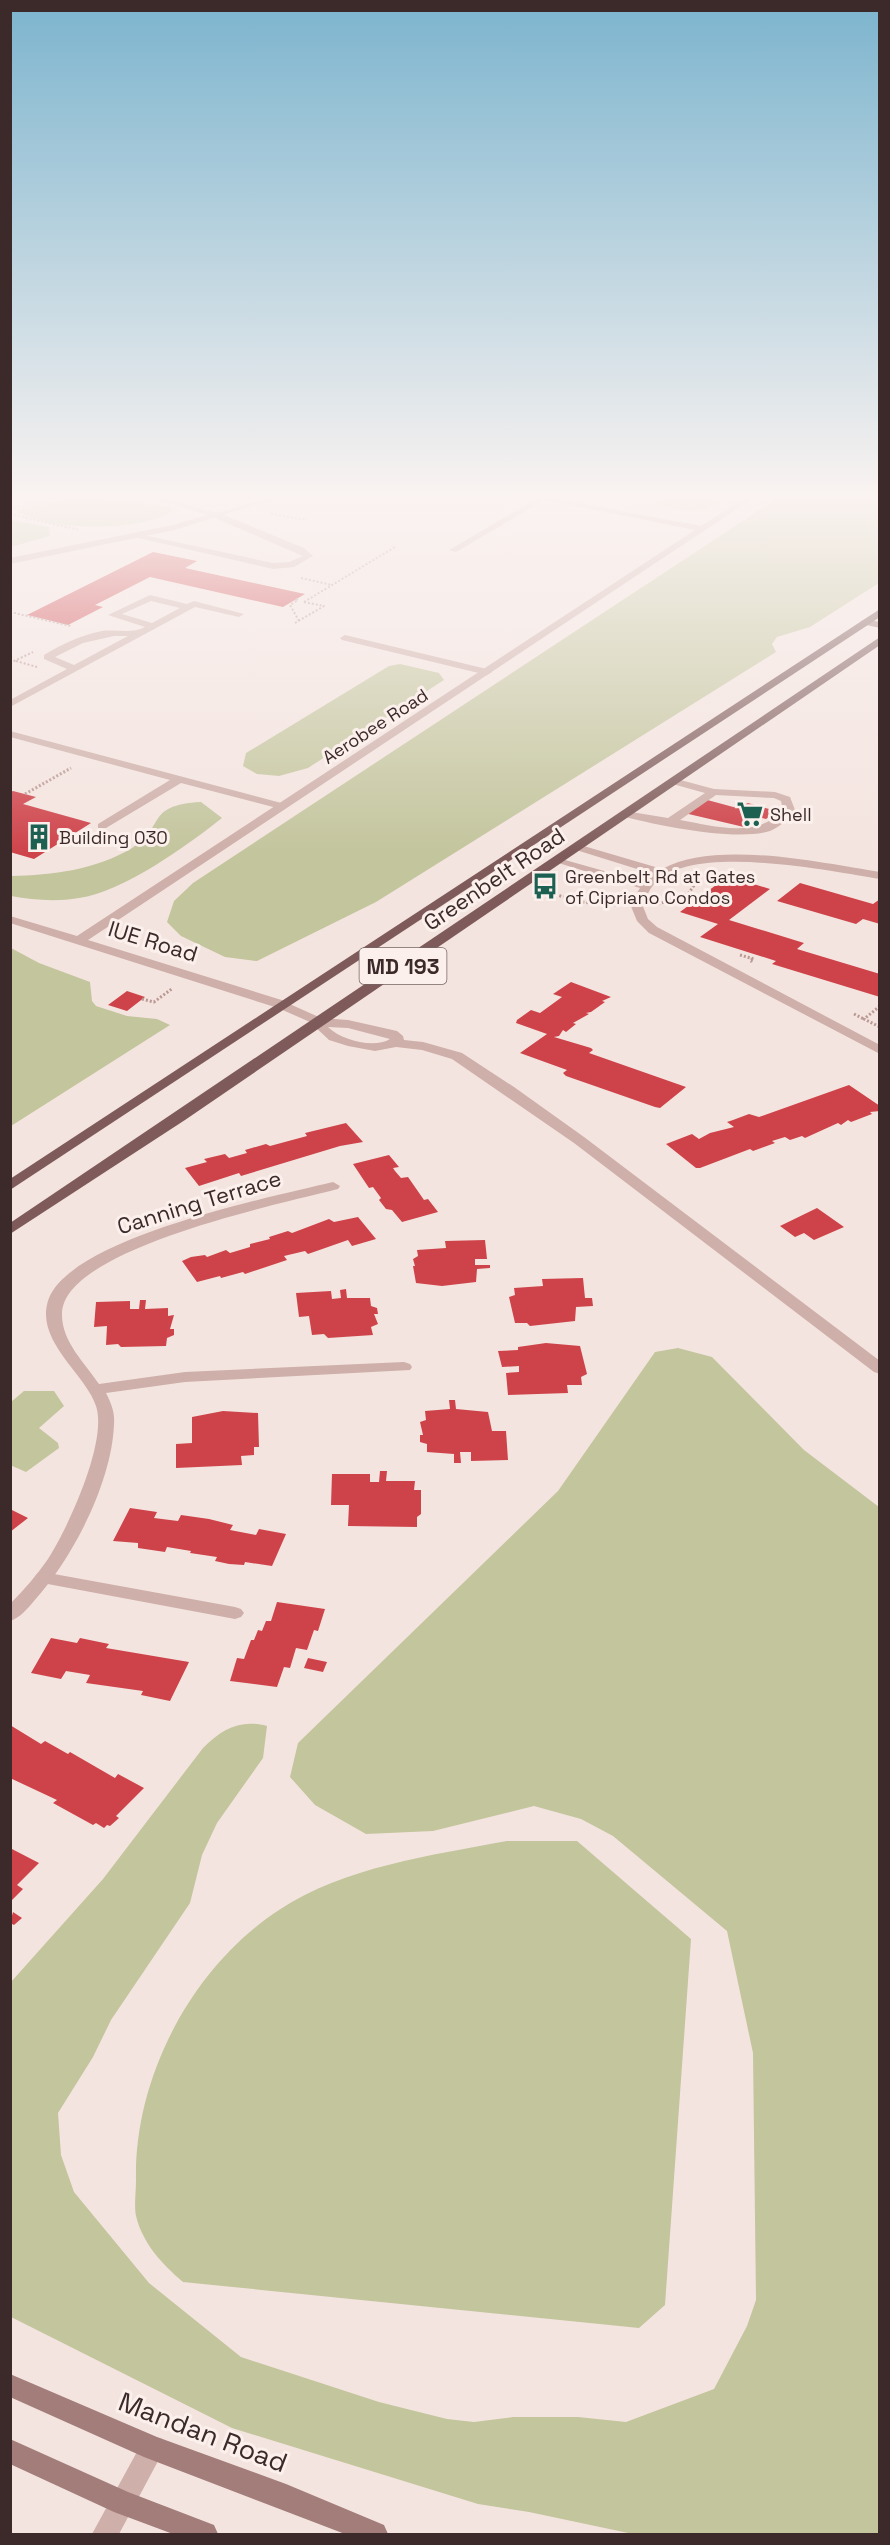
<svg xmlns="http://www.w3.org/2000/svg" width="890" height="2545" viewBox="0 0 890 2545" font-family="'Space Grotesk',sans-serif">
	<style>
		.green { fill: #c3c59d }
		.building { fill: #ce434a }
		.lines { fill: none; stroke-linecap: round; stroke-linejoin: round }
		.path-far1 { stroke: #ba9893; stroke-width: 2; stroke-dasharray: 2 2; stroke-linecap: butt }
		.path { stroke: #ba9893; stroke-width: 3; stroke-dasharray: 2 2; stroke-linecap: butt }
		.lane { fill: #ceafa9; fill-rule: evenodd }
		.street { fill: #ceafa9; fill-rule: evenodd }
		.secondary { fill: #a27d7a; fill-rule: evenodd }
		.primary { fill: #7e5b5a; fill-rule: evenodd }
		.labels { text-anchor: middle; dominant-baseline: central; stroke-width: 6; stroke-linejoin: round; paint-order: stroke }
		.far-street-label { font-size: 18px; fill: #3b2a29; stroke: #fbf0ec }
		.far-poi-label { font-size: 18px; fill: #3b2a29; stroke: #fbf0ec; text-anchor: start }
		.shield { fill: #fbf0ec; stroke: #756564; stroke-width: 1.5 }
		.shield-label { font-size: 21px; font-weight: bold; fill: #3b2a29 }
		.street-label { font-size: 22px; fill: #3b2a29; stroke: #fbf0ec }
		.near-street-label { font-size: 27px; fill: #3b2a29; stroke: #fbf0ec }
	</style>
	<rect width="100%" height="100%" fill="#f4e4df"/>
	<!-- green -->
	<g class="green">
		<path d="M65,499H107L169,507L173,510C152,528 91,528 63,525C48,523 32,517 18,513V510Z"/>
		<path d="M661,499H724C698,516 684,512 655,503Z"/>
		<polygon points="776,499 879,499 879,583 810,627 777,637 772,644 776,652 376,902 257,961 225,957 181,936 167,922 174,901 193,883"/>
		<polygon points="11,520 49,527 50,536 11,547"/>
		<polygon points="400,664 439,673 444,680 308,768 279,776 257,774 243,766 246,753 389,666"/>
		<path d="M201,802L222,818C188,845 123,892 79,898C56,902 33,900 11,896V876C53,875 95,870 132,848C166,828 144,805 201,802Z"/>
		<polygon points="11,948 39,963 90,982 92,1001 96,1006 127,1016 157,1019 170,1025 11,1126"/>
		<path d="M678,1348L712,1357L804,1450L879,1507V2534H633L529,2512L478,2504L232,2428L11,2317V1982L103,1879L203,1748C222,1729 240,1719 267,1726L263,1758L217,1823L202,1855L190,1903L111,2020L93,2057L58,2113L61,2155L74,2192L149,2283L241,2357L379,2402L447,2419L474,2422L513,2417H578L626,2422L714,2389L747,2326L756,2300L753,2053L727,1931L613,1836L581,1819L534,1806L433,1831L366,1834L315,1805L290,1777L298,1743L558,1491L655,1352Z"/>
		<polygon points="24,1391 54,1391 64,1406 39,1428 58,1443 59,1448 26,1472 10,1465 11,1402"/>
		<path d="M507,1841H577L691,1939L665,2305L639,2328L183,2282C162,2264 143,2244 136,2216C134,2206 136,2191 136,2180C134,2077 192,1967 279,1910C344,1867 432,1855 507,1841Z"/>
	</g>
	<!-- building -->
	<g class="building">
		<polygon points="153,552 197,561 185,568 305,594 283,607 150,577 95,605 103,607 68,625 27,615"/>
		<polygon points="13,791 36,797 23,804 91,823 34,859 10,852 10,792"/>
		<polygon points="700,798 737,808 748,803 776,811 766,819 758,817 744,827 680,812"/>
		<polygon points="728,876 770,889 729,920 804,943 797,949 880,974 880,997 772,964 776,961 700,937 718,924 680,912"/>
		<polygon points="800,883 873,904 880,899 880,924 863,919 856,924 777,901"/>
		<polygon points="571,982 611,997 602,1001 605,1002 591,1012 586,1013 589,1014 573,1023 576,1024 566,1032 563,1030 559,1036 554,1037 591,1048 593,1050 589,1053 686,1087 660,1108 655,1107 566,1076 563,1073 567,1070 520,1053 547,1034 516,1023 517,1020 531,1010 540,1013 562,997 553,994"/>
		<polygon points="127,991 145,997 127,1011 108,1005"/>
		<polygon points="849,1085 880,1106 880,1111 870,1112 872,1114 851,1122 848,1120 841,1125 838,1123 805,1138 802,1136 790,1140 785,1137 772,1141 775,1143 753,1151 750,1149 700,1168 696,1168 666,1144 692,1134 699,1139 710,1133 734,1127 727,1122 733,1120 749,1114 759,1117"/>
		<polygon points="346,1123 363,1142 340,1146 241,1176 239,1173 199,1186 185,1168 207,1162 204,1159 225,1154 229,1158 247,1153 245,1150 266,1144 270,1146 307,1136 305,1133"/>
		<polygon points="389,1155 399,1167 393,1168 395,1171 401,1178 408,1177 424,1200 428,1199 438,1212 402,1222 392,1210 386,1209 379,1200 381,1198 373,1187 369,1188 353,1164"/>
		<polygon points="817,1208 844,1227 814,1240 804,1233 795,1237 780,1226"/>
		<polygon points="358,1217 376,1239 352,1246 348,1240 308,1254 305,1251 284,1256 287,1260 245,1274 243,1272 221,1278 220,1276 197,1282 182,1261 191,1257 205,1255 207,1257 226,1250 230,1253 250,1247 250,1244 270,1239 269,1237 288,1231 292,1233 329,1219 334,1222"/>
		<polygon points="485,1240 487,1259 475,1259 475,1265 490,1265 490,1268 477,1269 476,1282 442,1286 416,1283 413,1266 415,1266 413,1259 418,1256 417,1250 446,1248 445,1241"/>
		<polygon points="583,1278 585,1298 592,1298 593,1306 576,1307 575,1321 530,1326 527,1323 515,1323 509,1297 515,1295 514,1288 543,1286 542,1279"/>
		<polygon points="346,1289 347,1298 370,1298 371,1306 377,1308 378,1314 374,1314 378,1324 371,1327 373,1335 328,1338 324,1334 312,1335 309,1316 299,1317 296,1293 331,1291 332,1299 341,1298 340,1290"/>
		<polygon points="140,1300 146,1300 145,1309 168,1308 168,1316 174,1315 170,1329 174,1329 174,1335 167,1338 166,1346 121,1347 118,1344 106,1345 107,1326 94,1327 96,1302 130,1301 130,1309 139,1309"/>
		<polygon points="546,1343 580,1346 587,1374 581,1377 582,1385 567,1385 568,1393 508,1395 506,1373 519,1372 519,1366 502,1367 498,1351 518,1350 518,1347"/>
		<polygon points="449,1400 455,1400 456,1409 488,1412 492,1431 506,1431 508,1460 471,1461 471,1452 460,1452 461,1463 454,1463 454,1454 427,1452 427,1444 420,1442 420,1435 423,1435 420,1422 426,1420 425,1411 450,1409"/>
		<polygon points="223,1411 258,1413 259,1447 254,1447 254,1455 241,1456 242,1465 176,1468 176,1444 192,1443 192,1417"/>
		<polygon points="380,1471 387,1471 386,1481 415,1481 414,1490 421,1490 421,1514 417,1517 417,1527 348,1526 349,1505 331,1505 332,1474 370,1474 370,1482 379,1482"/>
		<polygon points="130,1508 157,1512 154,1518 178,1521 181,1515 209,1519 233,1525 230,1530 256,1535 259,1529 286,1534 272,1566 245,1562 244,1565 229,1564 215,1561 217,1557 190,1553 191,1551 167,1547 165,1552 138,1548 138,1543 113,1541"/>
		<polygon points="10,1509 28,1518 10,1532"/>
		<polygon points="277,1602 325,1609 318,1631 314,1630 307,1650 296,1648 290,1668 284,1667 277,1687 230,1681 237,1658 244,1659 251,1640 254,1640 258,1630 262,1631 266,1621 271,1621"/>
		<polygon points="51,1638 77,1643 80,1638 109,1644 106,1648 189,1662 170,1701 141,1695 143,1691 86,1683 90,1675 66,1671 61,1679 31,1673"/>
		<polygon points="308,1658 327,1662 323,1672 304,1668"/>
		<polygon points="10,1725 41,1744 45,1741 68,1754 70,1752 115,1778 118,1774 144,1788 116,1816 119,1818 110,1826 107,1825 104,1828 96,1823 93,1825 53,1803 57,1800 10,1778"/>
		<polygon points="10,1848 39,1863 17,1885 23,1889 10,1902"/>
		<polygon points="13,1912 22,1918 14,1925 10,1923"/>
	</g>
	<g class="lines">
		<!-- path-far1 -->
		<g class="path-far1">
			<polyline points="10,509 54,499"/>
			<polyline points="10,514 80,530"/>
			<polyline points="271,514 307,520"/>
			<polyline points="301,578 332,585"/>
			<polyline points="296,599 298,600 290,605 299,621"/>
			<polyline points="304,602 395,547"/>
			<polyline points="10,612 71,626"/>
			<polyline points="295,623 324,606 304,602"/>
			<polyline points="16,661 37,667"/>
			<polyline points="10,663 33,652"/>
		</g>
		<!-- path -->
		<g class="path">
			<polyline points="25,794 71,768"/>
			<polyline points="544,891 580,902 619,905"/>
			<polyline points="658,904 688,894 700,877"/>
			<polyline points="740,955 754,959 750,960 752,962"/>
			<polyline points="142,999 154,1002 173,988"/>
			<polyline points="880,1006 864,1019 880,1027"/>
			<polyline points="854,1014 864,1019"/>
		</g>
		<!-- lane -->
		<g class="lane">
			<polygon points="536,499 546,499 456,552 449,550"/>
			<polygon points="213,513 219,513 304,548 313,556 294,567 273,569 130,536 134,533 273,563 289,562 303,556 213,517"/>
			<path d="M150,595L187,604L194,601L244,614L239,617L195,607L10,707V700L67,669L44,659V655C62,644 81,635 102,631C117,629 132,634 145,627L108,615ZM151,601L180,608L152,623L122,614ZM114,636H128L74,665L55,657L83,643Z"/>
			<polygon points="345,635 491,670 492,672 487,675 342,640 340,638"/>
			<polygon points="10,731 285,804 287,806 281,809 181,783 106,828 98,828 98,824 170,780 10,737"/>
			<path d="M673,778L714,789L775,792L790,797L795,810C788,819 780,827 770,831C737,842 656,825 621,816V812L625,811L668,818L705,793L669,783L668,781ZM716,795L774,798L781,801L783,810C757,839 714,826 680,820Z"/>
			<path d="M283,1001L321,1018L348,1020L397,1031L403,1036L404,1040L423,1042L462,1053L514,1087L584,1137L880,1361V1374L874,1372L574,1143L452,1059L422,1050L396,1047L375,1051L348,1046L329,1040L310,1022L278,1008L277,1005ZM328,1027L348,1028L390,1039C374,1049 341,1040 328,1027Z"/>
			<polygon points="43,1572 235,1607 241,1609 244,1613 241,1617 235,1619 37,1582 34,1578 37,1574"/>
			<polygon points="153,2436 162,2439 165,2448 119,2534 92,2534 144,2439"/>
		</g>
		<!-- street -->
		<g class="street">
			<path d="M158,499C178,499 195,510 214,512C230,513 255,498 275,499L174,530L10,564V558L173,525L207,515Z"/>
			<polygon points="541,499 557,499 701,526 743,499 752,499 88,940 288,1002 288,1008 278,1008 10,923 10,916 77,936 695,530"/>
			<path d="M577,844L662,869C715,839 821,863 880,872V879C830,871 691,842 654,884C649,890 646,898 642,904L648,919L657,927L880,1045V1054L649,933L637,921L630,904L640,888L552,861L558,858L643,882L653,874L573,849L571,847Z"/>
			<path d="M333,1182L340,1186L338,1189C284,1203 64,1248 62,1313C61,1341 85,1363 99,1384L185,1372L404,1362L410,1364L412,1367L410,1370L185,1382L106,1393C111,1403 115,1412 114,1424C112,1482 73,1558 34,1601C28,1608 20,1618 10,1621V1604C24,1590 37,1575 48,1559C68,1528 108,1441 96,1406C85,1373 33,1340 49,1298C74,1237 271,1197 333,1182Z"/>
		</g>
		<!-- secondary -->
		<g class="secondary">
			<polygon points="865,619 880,622 880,628 862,624 860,622"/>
			<polygon points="10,2374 157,2437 286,2484 384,2525 388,2534 345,2534 144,2457 10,2397"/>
			<polygon points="10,2439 128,2492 214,2525 218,2534 173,2534 114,2512 10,2464"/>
		</g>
		<!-- primary -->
		<g class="primary">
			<polygon points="880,609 880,617 10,1190 10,1179"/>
			<polygon points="880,637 880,645 185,1120 10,1234 10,1223"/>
		</g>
	</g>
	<!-- sky -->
	<linearGradient id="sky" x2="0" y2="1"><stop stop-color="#7cb4ce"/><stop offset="0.58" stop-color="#faf3f1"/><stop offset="1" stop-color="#faf3f1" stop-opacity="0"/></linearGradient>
	<rect width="890" height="855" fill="url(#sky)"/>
	<!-- icons -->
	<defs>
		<g id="supermarket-bare" transform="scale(2.07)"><path d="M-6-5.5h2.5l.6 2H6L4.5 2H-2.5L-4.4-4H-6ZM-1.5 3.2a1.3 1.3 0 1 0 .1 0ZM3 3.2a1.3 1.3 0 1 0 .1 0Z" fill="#1b6050" stroke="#fbf0ec" stroke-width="2.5" paint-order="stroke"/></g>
		<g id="building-bare" transform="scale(2.07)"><path d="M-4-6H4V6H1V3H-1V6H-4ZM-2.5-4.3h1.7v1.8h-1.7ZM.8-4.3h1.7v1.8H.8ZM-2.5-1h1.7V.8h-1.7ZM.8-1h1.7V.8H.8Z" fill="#1b6050" stroke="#fbf0ec" stroke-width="2.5" paint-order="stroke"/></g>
		<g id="bus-bare" transform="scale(2.07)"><path d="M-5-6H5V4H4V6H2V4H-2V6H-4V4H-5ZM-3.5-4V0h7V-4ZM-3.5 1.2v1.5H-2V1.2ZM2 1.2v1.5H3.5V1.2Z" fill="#1b6050" stroke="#fbf0ec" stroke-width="2.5" paint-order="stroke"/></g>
	</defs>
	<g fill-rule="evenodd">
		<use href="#supermarket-bare" x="750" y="814"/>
		<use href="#building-bare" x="39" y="837"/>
		<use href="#bus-bare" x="545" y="886"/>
	</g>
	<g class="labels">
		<!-- far-street labels -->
		<g class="far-street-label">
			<text transform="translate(375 726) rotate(-33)">Aerobee Road</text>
		</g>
		<!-- far-poi labels -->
		<g class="far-poi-label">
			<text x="770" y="814">Shell</text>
			<text x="59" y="837">Building 030</text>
			<text x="565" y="876">Greenbelt Rd at Gates<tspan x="565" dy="21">of Cipriano Condos</tspan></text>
		</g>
		<!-- shield labels -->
		<rect class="shield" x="359.5" y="948" width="87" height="36" rx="4.5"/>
		<g class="shield-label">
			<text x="403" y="966">MD 193</text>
		</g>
		<!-- street labels -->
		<g class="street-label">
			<text transform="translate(494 879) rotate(-34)">Greenbelt Road</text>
			<text transform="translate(153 941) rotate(17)">IUE Road</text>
			<text transform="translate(199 1202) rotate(-17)">Canning Terrace</text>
		</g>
		<!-- near-street labels -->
		<g class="near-street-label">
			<text transform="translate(203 2432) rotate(21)">Mandan Road</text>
		</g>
	</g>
	<!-- border -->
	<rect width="890" height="2545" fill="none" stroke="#3b2a29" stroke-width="24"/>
</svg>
